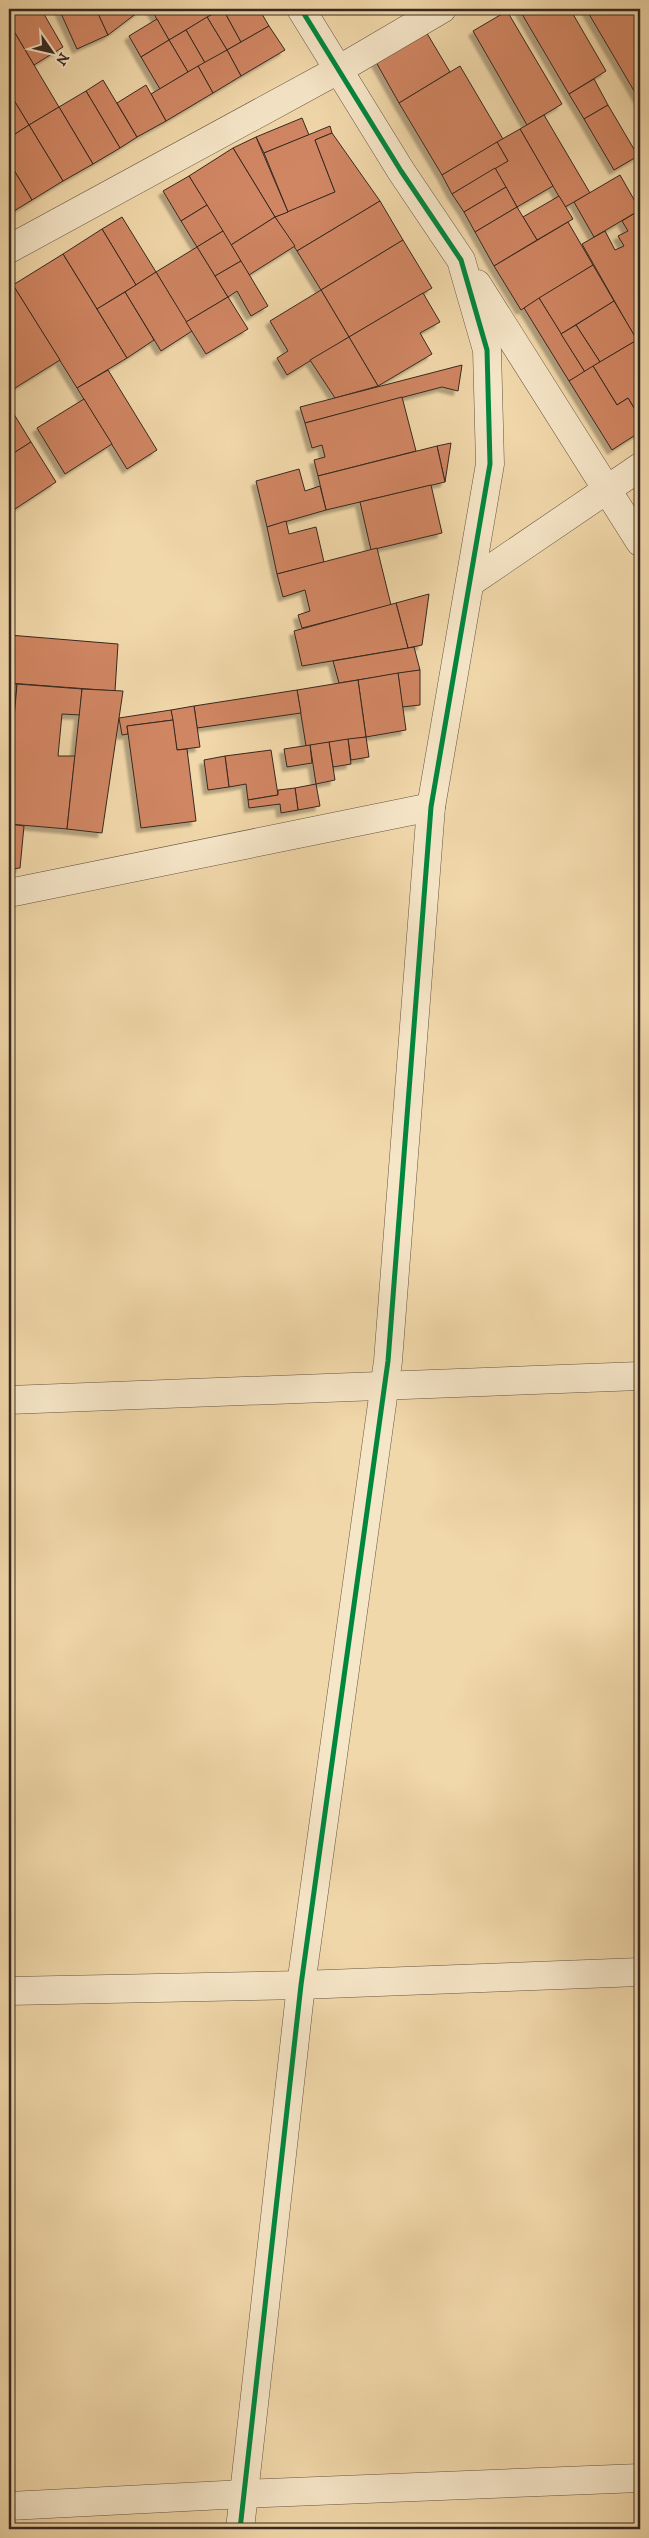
<svg xmlns="http://www.w3.org/2000/svg" width="649" height="2538" viewBox="0 0 649 2538" font-family="'IM FELL DW Pica',serif">
	<style>
		.building { fill: #d18664; stroke: #362820; filter: url(#shadow) }
		.lines { fill: none; stroke-linecap: round; stroke-linejoin: round }
		.street-casing { stroke: #655442; stroke-width: 29 }
		.street { stroke: #f6e6c8; stroke-width: 28 }
		.cycleway-casing { stroke: #f6e6c8; stroke-width: 8 }
		.cycleway { stroke: #00873e; stroke-width: 5 }
	</style>
	<defs>
		<filter id="shadow"><feDropShadow dx="-4.5" dy="4.5" stdDeviation="1" flood-color="#0004"/></filter>
	</defs>
	<rect width="100%" height="100%" fill="#f1d8aa"/>
	<filter id="stains"><feTurbulence type="fractalNoise" baseFrequency=".004" numOctaves="4"/><feColorMatrix values="0 0 0 0 .2 0 0 0 0 .09 0 0 0 0 .02 0 0 0 .5 -.17"/></filter>
	<radialGradient id="worn" r=".72"><stop offset=".6" stop-color="#630" stop-opacity="0"/><stop offset="1" stop-color="#630" stop-opacity=".3"/></radialGradient>
	<!-- building -->
	<g class="building">
		<polygon points="9,9 41,9 63,47 34,65 9,23"/>
		<polygon points="59,9 96,9 108,35 77,49"/>
		<polygon points="96,9 142,9 108,35"/>
		<polygon points="151,9 221,9 169,40"/>
		<polygon points="223,9 241,42 227,50 207,17"/>
		<polygon points="223,9 259,9 269,26 241,42"/>
		<polygon points="519,9 570,9 606,71 569,94"/>
		<polygon points="586,9 639,9 640,101"/>
		<polygon points="507,11 562,104 527,125 473,31"/>
		<polygon points="207,17 227,50 205,63 186,30"/>
		<polygon points="157,19 169,40 141,57 129,36"/>
		<polygon points="9,23 59,107 29,125 9,92"/>
		<polygon points="422,25 450,72 399,103 372,55"/>
		<polygon points="269,26 285,50 241,76 227,50"/>
		<polygon points="186,30 205,63 188,72 169,40"/>
		<polygon points="169,40 188,72 160,89 141,57"/>
		<polygon points="227,50 241,76 213,93 198,66"/>
		<polygon points="198,66 213,93 166,121 151,94"/>
		<polygon points="460,66 503,139 442,175 399,103"/>
		<polygon points="594,79 608,105 584,119 569,94"/>
		<polygon points="103,80 137,137 120,148 86,91"/>
		<polygon points="146,85 166,121 137,137 117,103"/>
		<polygon points="86,91 120,148 93,164 59,107"/>
		<polygon points="9,92 29,125 9,138"/>
		<polygon points="608,105 638,156 614,170 584,119"/>
		<polygon points="59,107 93,164 63,181 29,125"/>
		<polygon points="544,115 590,193 565,207 520,129"/>
		<polygon points="302,118 309,135 264,153 256,137"/>
		<polygon points="29,125 63,181 32,200 9,162 9,138"/>
		<polygon points="330,126 332,133 315,140 335,192 288,212 264,153"/>
		<polygon points="520,129 553,186 517,207 495,168 508,161 497,142"/>
		<polygon points="332,133 380,201 297,251 275,217 335,192 315,140"/>
		<polygon points="256,137 288,212 275,217 233,148"/>
		<polygon points="497,142 508,161 452,194 442,175"/>
		<polygon points="233,148 275,217 231,245 189,176"/>
		<polygon points="9,162 32,200 9,214"/>
		<polygon points="495,168 506,187 464,212 452,194"/>
		<polygon points="620,175 640,210 594,237 574,202"/>
		<polygon points="189,176 207,205 181,221 163,191"/>
		<polygon points="506,187 517,207 475,232 464,212"/>
		<polygon points="559,196 573,219 537,240 523,217"/>
		<polygon points="380,201 403,240 321,290 297,251"/>
		<polygon points="207,205 223,231 197,247 181,221"/>
		<polygon points="517,207 537,240 494,266 475,232"/>
		<polygon points="640,210 640,346 582,244 605,231 615,250 624,246 618,236 628,231 622,221"/>
		<polygon points="122,217 156,272 136,285 102,229"/>
		<polygon points="275,217 295,246 249,275 231,245"/>
		<polygon points="568,222 593,265 521,310 494,266"/>
		<polygon points="102,229 136,285 97,309 63,254"/>
		<polygon points="223,231 241,261 215,276 197,247"/>
		<polygon points="403,240 432,288 349,337 321,290"/>
		<polygon points="197,247 228,297 186,322 156,272"/>
		<polygon points="63,254 127,358 77,388 13,285"/>
		<polygon points="241,261 268,306 251,316 237,291 228,297 215,276"/>
		<polygon points="593,265 614,301 561,334 539,298"/>
		<polygon points="156,272 192,331 161,351 125,292"/>
		<polygon points="13,285 60,360 15,388 9,378 9,288"/>
		<polygon points="321,290 349,337 287,375 277,358 288,351 270,321"/>
		<polygon points="125,292 154,340 127,358 97,309"/>
		<polygon points="423,293 440,322 420,333 432,354 378,386 349,337"/>
		<polygon points="228,297 248,329 206,354 186,322"/>
		<polygon points="539,298 585,372 569,381 524,308"/>
		<polygon points="614,301 637,340 600,362 576,325"/>
		<polygon points="576,325 600,362 585,372 561,334"/>
		<polygon points="349,337 378,386 335,398 310,360"/>
		<polygon points="637,340 640,346 640,418 628,398 617,405 593,366"/>
		<polygon points="462,365 458,391 442,387 305,423 300,407"/>
		<polygon points="593,366 617,405 628,398 640,418 640,432 612,450 569,381"/>
		<polygon points="108,370 157,450 127,469 77,388"/>
		<polygon points="402,397 416,451 318,476 314,460 325,457 322,445 312,448 305,423"/>
		<polygon points="84,399 112,444 65,474 37,428"/>
		<polygon points="9,406 31,442 9,456"/>
		<polygon points="31,442 56,482 15,509 9,499 9,456"/>
		<polygon points="451,443 445,482 437,446"/>
		<polygon points="437,446 445,482 326,510 318,476"/>
		<polygon points="299,469 305,491 320,486 326,510 267,527 256,481"/>
		<polygon points="431,485 442,533 371,550 360,502"/>
		<polygon points="286,521 289,534 316,527 324,562 277,574 267,527"/>
		<polygon points="377,548 391,605 302,628 298,615 310,611 305,590 283,597 277,574"/>
		<polygon points="429,594 422,645 408,648 396,603"/>
		<polygon points="396,603 408,648 302,666 294,631"/>
		<polygon points="9,635 118,644 115,691 9,683"/>
		<polygon points="414,647 420,670 339,683 333,661"/>
		<polygon points="420,670 420,705 402,707 398,673"/>
		<polygon points="398,673 406,730 366,737 358,680"/>
		<polygon points="358,680 366,737 306,746 297,690"/>
		<polygon points="9,683 17,684 9,778"/>
		<polygon points="17,684 82,689 80,715 62,714 58,756 75,756 67,829 9,824 9,778"/>
		<polygon points="82,689 123,691 102,833 67,829"/>
		<polygon points="297,690 301,713 197,728 194,706"/>
		<polygon points="194,706 200,747 177,750 171,710"/>
		<polygon points="171,710 173,720 127,726 128,734 122,735 119,718"/>
		<polygon points="173,720 177,750 187,749 196,821 141,828 127,726"/>
		<polygon points="366,737 369,757 351,760 348,739"/>
		<polygon points="348,739 351,764 333,767 329,742"/>
		<polygon points="329,742 335,780 316,784 310,745"/>
		<polygon points="310,745 312,763 287,767 284,749"/>
		<polygon points="271,750 278,795 248,800 246,784 229,787 225,756"/>
		<polygon points="225,756 229,787 208,790 204,760"/>
		<polygon points="316,784 320,806 298,810 295,788"/>
		<polygon points="295,788 298,810 281,813 280,804 249,808 248,800 278,795 278,790"/>
		<polygon points="9,824 24,826 20,868 9,869"/>
	</g>
	<g class="lines">
		<!-- street casing -->
		<g class="street-casing">
			<g id="street">
				<polyline points="9,249 338,70 442,9"/>
				<polyline points="477,284 640,542"/>
				<polyline points="471,582 640,467"/>
				<polyline points="9,893 431,807"/>
				<polyline points="9,1400 640,1376"/>
				<polyline points="9,1991 301,1985 640,1972"/>
				<polyline points="9,2506 244,2494 640,2478"/>
				<polyline points="240,2529 301,1985 388,1361 431,807 490,464 487,350 461,260 401,171 301,9"/>
			</g>
		</g>
		<!-- street -->
		<use href="#street" class="street"/>
		<!-- cycleway casing -->
		<g class="cycleway-casing">
			<polyline id="cycleway" points="240,2529 301,1985 388,1361 431,807 490,464 487,350 461,260 401,171 301,9"/>
		</g>
		<!-- cycleway -->
		<use href="#cycleway" class="cycleway"/>
	</g>
	<!-- margin -->
	<rect width="649" height="2538" fill="none" stroke="#f1d8aa" stroke-width="30"/>
	<rect x="10" y="10" width="629" height="2518" fill="none" stroke="#362820" stroke-width="2.5"/>
	<rect x="15" y="15" width="619" height="2508" fill="none" stroke="#362820"/>
	<!-- north arrow -->
	<g transform="translate(52 52) rotate(124)" stroke="#f6e6c8" stroke-width="4" paint-order="stroke">
	<path d="M0-4L9 19L0 12L-9 19Z" fill="#362820"/>
	<text y="-8" font-size="14" font-weight="bold" text-anchor="middle" fill="#362820">N</text>
	</g>
	<rect width="100%" height="100%" filter="url(#stains)"/>
	<rect width="100%" height="100%" fill="url(#worn)"/>
</svg>
